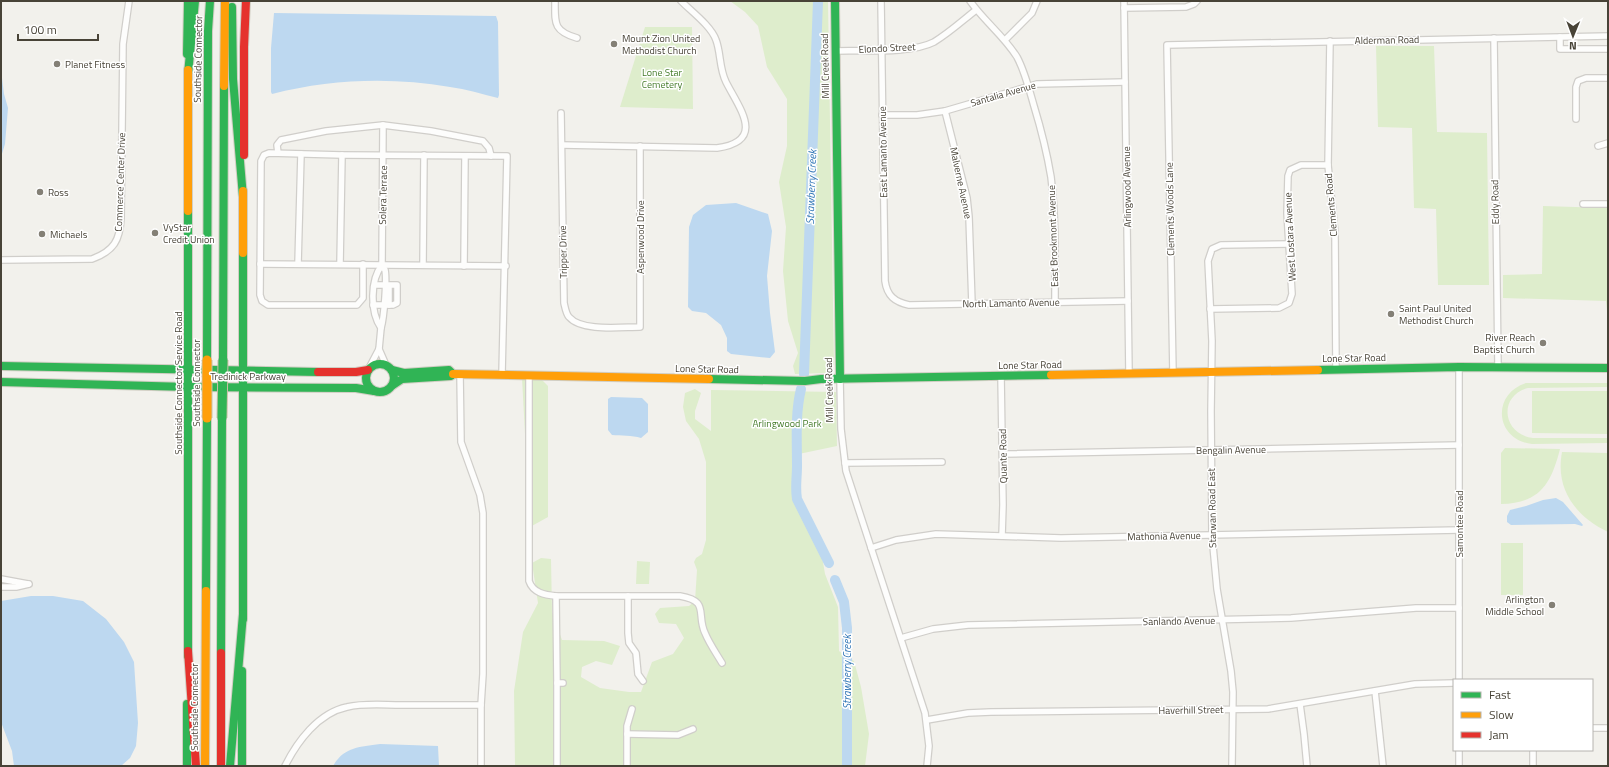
<svg xmlns="http://www.w3.org/2000/svg" width="1609" height="767" viewBox="0 0 1609 767" font-family="'Titillium Web',sans-serif">
	<style>
		.green { fill: #deedcc }
		.water { fill: #bdd8f0 }
		.lines { fill: none; stroke-linecap: round; stroke-linejoin: round }
		.river { stroke: #bdd8f0; stroke-width: 10 }
		.street-casing { stroke: #d0ceca; stroke-width: 8 }
		.fast-casing { stroke: #d1cec3; stroke-width: 10 }
		.slow-casing { stroke: #d1cec3; stroke-width: 10 }
		.jam-casing { stroke: #d1cec3; stroke-width: 10 }
		.street { stroke: #fdfdfc; stroke-width: 5.5 }
		.fast { stroke: #30b455; stroke-width: 8 }
		.slow { stroke: #ff9f0a; stroke-width: 8 }
		.jam { stroke: #e5322d; stroke-width: 8 }
		.fast-bridge-casing { stroke: #cac0a7; stroke-width: 11; stroke-linecap: butt }
		.slow-bridge-casing { stroke: #cac0a7; stroke-width: 11; stroke-linecap: butt }
		.fast-bridge { stroke: #30b455; stroke-width: 9 }
		.slow-bridge { stroke: #ff9f0a; stroke-width: 9 }
		.poi-dot { fill: #848076; stroke: #fff; stroke-width: 1.5 }
		.labels { text-anchor: middle; dominant-baseline: central; stroke-width: 3; stroke-linejoin: round; paint-order: stroke }
		.poi-label { font-size: 10px; fill: #484337; stroke: #fff; text-anchor: start }
		.street-label { font-size: 10px; fill: #484337; stroke: #fff }
		.park-label { font-size: 10px; fill: #447b2a; stroke: #fff }
		.water-label { font-size: 11px; font-style: italic; fill: #2f75b6; stroke: #fff }
	</style>
	<rect width="100%" height="100%" fill="#f2f1ec"/>
	<!-- green -->
	<g class="green">
		<polygon points="730,1 828,1 834,364 831,370 826,373 795,374 793,366 798,353 788,321 783,271 786,227 779,182 787,146 787,99 767,67 758,26 745,12"/>
		<polygon points="645,27 692,27 693,109 620,107"/>
		<polygon points="1376,46 1434,46 1437,132 1487,133 1489,285 1438,285 1436,209 1414,208 1412,128 1378,127"/>
		<polygon points="1543,206 1608,208 1608,321 1606,301 1503,298 1503,275 1542,274"/>
		<polygon points="522,378 541,379 548,386 548,517 530,527"/>
		<path d="M1526,383H1608V387L1528,388C1498,396 1502,434 1533,438H1608V443L1532,444C1495,440 1491,394 1526,383Z"/>
		<polygon points="695,389 701,393 695,411 695,419 711,431 711,390 836,392 837,446 794,455 793,489 795,503 822,556 825,574 838,607 839,651 854,661 861,687 869,734 865,766 515,766 514,691 523,632 538,603 532,563 541,558 551,559 552,612 562,640 604,641 620,646 612,665 596,661 582,667 581,677 600,688 629,692 641,692 652,662 673,654 684,638 676,624 659,623 655,614 660,608 689,606 695,601 697,570 694,562 696,558 702,554 706,540 706,462 699,439 686,421 683,407 685,393"/>
		<polygon points="1532,391 1608,391 1608,434 1532,433"/>
		<path d="M1505,448L1560,449C1551,484 1540,503 1501,504V453Z"/>
		<path d="M1562,452L1608,453V532C1575,516 1555,489 1562,452Z"/>
		<rect x="1501" y="543" width="22" height="52"/>
		<polygon points="637,561 650,562 649,584 636,584"/>
	</g>
	<!-- water -->
	<g class="water">
		<path d="M274,13L496,16L498,22L499,95L498,98C482,94 466,89 450,87C391,77 331,79 272,94L271,92V48Z"/>
		<polygon points="1,70 4,94 8,108 5,144 1,157"/>
		<polygon points="736,203 768,214 772,231 767,276 770,313 775,352 770,358 731,354 727,351 727,338 721,325 706,313 692,311 688,307 689,227 693,215 706,205"/>
		<path d="M611,397L642,398L648,404V432L641,438C632,435 621,436 612,435L608,430V399Z"/>
		<polygon points="1556,498 1563,502 1583,525 1582,526 1575,524 1511,525 1507,522 1507,516 1510,510 1526,506 1543,500"/>
		<polygon points="31,596 53,596 83,601 106,619 124,642 134,662 138,723 136,746 130,758 121,766 14,766 12,751 1,722 1,601"/>
		<path d="M380,744L438,746L439,766H333C344,747 359,747 380,744Z"/>
	</g>
	<g class="lines">
		<!-- river -->
		<g class="river">
			<polyline points="804,374 818,1"/>
			<path d="M801,389C795,414 797,440 797,466C797,477 795,488 797,499L829,563"/>
			<polyline points="835,580 844,602 847,628 847,766"/>
		</g>
		<!-- street casing -->
		<g class="street-casing">
			<g id="street">
				<path d="M555,1C555,23 553,31 577,38"/>
				<path d="M881,1L885,281C887,296 895,302 909,305L1128,301"/>
				<path d="M970,1C984,21 1004,36 1017,57C1025,72 1029,89 1034,106C1041,129 1047,153 1051,177C1056,218 1055,261 1055,302"/>
				<polyline points="1124,1 1129,373"/>
				<polyline points="1124,8 1186,7 1194,4 1197,1"/>
				<polyline points="1560,37 1560,49 1608,49"/>
				<polyline points="1494,38 1498,367"/>
				<polyline points="1005,40 1032,13 1037,1"/>
				<polyline points="1330,41 1328,165 1335,233 1336,369"/>
				<path d="M835,51C862,50 911,54 934,42C949,33 962,21 976,10"/>
				<polyline points="945,111 967,198 969,217 972,304"/>
				<path d="M561,113L564,303C565,307 566,314 569,317C582,332 621,327 640,327V146"/>
				<polyline points="882,115 917,115 945,111 1037,84 1125,82"/>
				<polyline points="1576,119 1576,87 1578,81 1586,78 1608,78"/>
				<path d="M562,145L717,148C767,141 739,108 726,82C719,68 721,53 716,40C711,26 692,12 681,1"/>
				<polyline points="1598,146 1608,143"/>
				<polyline points="278,153 277,145 281,140 326,131 383,125 431,131 483,141 489,148 491,156"/>
				<polyline points="1583,204 1608,204"/>
				<path d="M1,260L92,259C114,251 120,240 121,218L123,44L129,1"/>
				<polyline points="260,264 506,266"/>
				<polyline points="298,264 301,154"/>
				<polyline points="340,264 342,155"/>
				<polyline points="363,264 363,298 357,305 268,305 262,301 260,295 261,161 264,155 269,153 342,155 507,156 502,374"/>
				<polyline points="382,265 383,125"/>
				<path d="M382,265C382,265 385,270 385,270C387,280 384,318 381,328C370,312 370,280 382,265Z"/>
				<polyline points="423,265 424,155"/>
				<polyline points="464,266 465,156"/>
				<polyline points="373,305 393,305 397,303 397,285 375,285"/>
				<polyline points="389,305 389,286"/>
				<polyline points="1210,309 1279,308 1289,303 1292,294 1287,213 1288,176 1290,170 1301,165 1328,165"/>
				<polyline points="379,349 386,365"/>
				<polyline points="369,368 379,349 381,328"/>
				<polyline points="1173,373 1167,45 1608,36"/>
				<polyline points="460,374 461,442 480,495 483,513 483,674 481,705 481,766"/>
				<path d="M529,375V581C533,593 545,595 556,596H680C710,601 696,614 705,633C709,643 716,653 722,663"/>
				<polyline points="1001,376 1003,505 1002,536"/>
				<polyline points="840,379 841,429 846,471 925,713 929,746 927,766"/>
				<polyline points="1003,454 1459,445"/>
				<polyline points="845,463 942,462"/>
				<polyline points="871,548 896,540 936,534 1061,538 1459,530"/>
				<polyline points="1,579 28,584"/>
				<polyline points="1,587 16,587 29,584"/>
				<polyline points="556,596 557,683 563,683"/>
				<polyline points="628,596 628,633 629,643 636,653 638,674 643,681"/>
				<polyline points="901,638 933,629 968,625 1291,618 1416,608 1459,608"/>
				<polyline points="1459,680 1459,367"/>
				<polyline points="557,683 557,766"/>
				<polyline points="1375,691 1383,766"/>
				<polyline points="1300,704 1304,734 1307,766"/>
				<polyline points="927,720 968,713 991,712 1268,709 1415,684 1454,683"/>
				<polyline points="1592,728 1608,728"/>
				<polyline points="627,734 678,735 693,729"/>
				<polyline points="1459,750 1459,766"/>
				<path d="M285,766C297,742 318,713 347,707C364,703 383,705 401,705C428,705 454,705 481,705"/>
				<polyline points="627,766 627,726 632,709"/>
				<polyline points="1232,766 1233,692 1231,671 1217,589 1212,535 1211,411 1212,341 1208,261 1212,249 1221,245 1290,244"/>
				<polyline points="1533,766 1533,750"/>
			</g>
		</g>
		<!-- fast casing -->
		<g class="fast-casing">
			<g id="fast">
				<polyline points="835,1 840,379"/>
				<polyline points="232,7 233,79 243,197"/>
				<polyline points="187,54 188,1"/>
				<polyline points="188,74 195,1"/>
				<polyline points="243,253 243,619"/>
				<polyline points="207,360 208,31 210,1"/>
				<polyline points="223,360 224,86"/>
				<circle cx="380" cy="378" r="14"/>
				<polyline points="1,366 318,372"/>
				<polyline points="392,370 404,373 449,370 453,374 451,376 402,379 393,385"/>
				<polyline points="1318,370 1459,367 1608,368"/>
				<polyline points="709,379 805,381 821,379 1051,375"/>
				<polyline points="1,382 189,387 356,388 374,391"/>
				<polyline points="206,591 207,418"/>
				<polyline points="221,653 222,418"/>
				<polyline points="188,656 188,211"/>
				<polyline points="242,671 242,766"/>
				<polyline points="187,704 187,766"/>
				<polyline points="230,766 243,614"/>
			</g>
		</g>
		<!-- slow casing -->
		<g class="slow-casing">
			<g id="slow">
				<polyline points="188,70 188,211"/>
				<polyline points="224,86 225,1"/>
				<polyline points="243,191 243,253"/>
				<polyline points="453,374 709,379"/>
				<polyline points="1051,375 1318,370"/>
				<polyline points="205,766 206,591"/>
			</g>
		</g>
		<!-- jam casing -->
		<g class="jam-casing">
			<g id="jam">
				<polyline points="244,155 244,47 246,1"/>
				<polyline points="318,372 356,372 368,370"/>
				<polyline points="188,651 196,766"/>
				<polyline points="221,766 221,653"/>
			</g>
		</g>
		<!-- street -->
		<use href="#street" class="street"/>
		<!-- fast -->
		<use href="#fast" class="fast"/>
		<!-- slow -->
		<use href="#slow" class="slow"/>
		<!-- jam -->
		<use href="#jam" class="jam"/>
		<!-- fast-bridge casing -->
		<g class="fast-bridge-casing">
			<polyline id="fast-bridge" points="222,418 223,360"/>
		</g>
		<!-- slow-bridge casing -->
		<g class="slow-bridge-casing">
			<polyline id="slow-bridge" points="207,360 207,418"/>
		</g>
		<!-- fast-bridge -->
		<use href="#fast-bridge" class="fast-bridge"/>
		<!-- slow-bridge -->
		<use href="#slow-bridge" class="slow-bridge"/>
	</g>
	<!-- markers -->
	<g class="poi-dot">
		<circle cx="614" cy="44" r="4"/>
		<circle cx="57" cy="64" r="4"/>
		<circle cx="40" cy="192" r="4"/>
		<circle cx="155" cy="233" r="4"/>
		<circle cx="42" cy="234" r="4"/>
		<circle cx="1391" cy="314" r="4"/>
		<circle cx="1543" cy="343" r="4"/>
		<circle cx="1552" cy="605" r="4"/>
	</g>
	<g class="labels">
		<!-- poi labels -->
		<g class="poi-label">
			<text x="622" y="38">Mount Zion United<tspan x="622" dy="12">Methodist Church</tspan></text>
			<text x="65" y="64">Planet Fitness</text>
			<text x="48" y="192">Ross</text>
			<text x="163" y="227">VyStar<tspan x="163" dy="12">Credit Union</tspan></text>
			<text x="50" y="234">Michaels</text>
			<text x="1399" y="308">Saint Paul United<tspan x="1399" dy="12">Methodist Church</tspan></text>
			<text x="1535" y="337" text-anchor="end">River Reach<tspan x="1535" dy="12">Baptist Church</tspan></text>
			<text x="1544" y="599" text-anchor="end">Arlington<tspan x="1544" dy="12">Middle School</tspan></text>
		</g>
		<!-- street labels -->
		<g class="street-label">
			<text transform="translate(1387 40) rotate(-1)">Alderman Road</text>
			<text transform="translate(887 48) rotate(-3)">Elondo Street</text>
			<text transform="translate(198 59) rotate(-89)">Southside Connector</text>
			<text transform="translate(825 66) rotate(-91)">Mill Creek Road</text>
			<text transform="translate(1003 94) rotate(-16)">Santalia Avenue</text>
			<text transform="translate(883 152) rotate(-91)">East Lamanto Avenue</text>
			<text transform="translate(120 182) rotate(-88)">Commerce Center Drive</text>
			<text transform="translate(961 183) rotate(78)">Malverne Avenue</text>
			<text transform="translate(1127 187) rotate(-91)">Arlingwood Avenue</text>
			<text transform="translate(383 195) rotate(-89)">Solera Terrace</text>
			<text transform="translate(1495 202) rotate(-91)">Eddy Road</text>
			<text transform="translate(1331 205) rotate(-95)">Clements Road</text>
			<text transform="translate(1170 209) rotate(-91)">Clements Woods Lane</text>
			<text transform="translate(1053 236) rotate(-92)">East Brookmont Avenue</text>
			<text transform="translate(640 237) rotate(-90)">Aspenwood Drive</text>
			<text transform="translate(1290 237) rotate(-93)">West Lostara Avenue</text>
			<text transform="translate(563 252) rotate(-91)">Tripper Drive</text>
			<text transform="translate(1011 303) rotate(-1)">North Lamanto Avenue</text>
			<text transform="translate(1354 358) rotate(-1)">Lone Star Road</text>
			<text transform="translate(1030 365) rotate(-1)">Lone Star Road</text>
			<text transform="translate(707 369) rotate(1)">Lone Star Road</text>
			<text x="248" y="376">Tredinick Parkway</text>
			<text transform="translate(178 383) rotate(-90)">Southside Connector Service Road</text>
			<text transform="translate(196 383) rotate(-90)">Southside Connector</text>
			<text transform="translate(829 390) rotate(-91)">Mill Creek Road</text>
			<text transform="translate(1231 450) rotate(-1)">Bengalin Avenue</text>
			<text transform="translate(1003 456) rotate(-91)">Quante Road</text>
			<text transform="translate(1212 508) rotate(-91)">Starwan Road East</text>
			<text transform="translate(1459 524) rotate(-90)">Samontee Road</text>
			<text transform="translate(1164 536) rotate(-1)">Mathonia Avenue</text>
			<text transform="translate(1179 621) rotate(-1)">Sanlando Avenue</text>
			<text transform="translate(194 707) rotate(-90)">Southside Connector</text>
			<text transform="translate(1191 710) rotate(-1)">Haverhill Street</text>
		</g>
		<!-- park labels -->
		<g class="park-label">
			<text x="662" y="72">Lone Star<tspan x="662" dy="12">Cemetery</tspan></text>
			<text x="787" y="423">Arlingwood Park</text>
		</g>
		<!-- water labels -->
		<g class="water-label">
			<text transform="translate(811 187) rotate(-88)">Strawberry Creek</text>
			<text transform="translate(847 672) rotate(-90)">Strawberry Creek</text>
		</g>
	</g>
	<!-- border -->
	<rect width="1609" height="767" fill="none" stroke="#484337" stroke-width="4"/>
	<!-- legend -->
	<rect x="1453" y="679" width="140" height="72" fill="#ffffff" stroke="#b6b4af"/>
	<rect x="1461" y="692" width="20" height="6" fill="#30b455" stroke="#b6b4af"/>
	<text x="1489" y="699" font-size="12" fill="#484337">Fast</text>
	<rect x="1461" y="712" width="20" height="6" fill="#ff9f0a" stroke="#b6b4af"/>
	<text x="1489" y="719" font-size="12" fill="#484337">Slow</text>
	<rect x="1461" y="732" width="20" height="6" fill="#e5322d" stroke="#b6b4af"/>
	<text x="1489" y="739" font-size="12" fill="#484337">Jam</text>
	<!-- north arrow -->
	<g transform="translate(1573 36) rotate(181)" stroke="#ffffff" stroke-width="3" paint-order="stroke">
	<path d="M0-3L7 15L0 10L-7 15Z" fill="#484337"/>
	<text y="-6" font-size="11" font-weight="bold" text-anchor="middle" fill="#484337">N</text>
	</g>
	<!-- scale -->
	<path d="M18 34v6h80v-6" fill="none" stroke="#484337" stroke-width="2"/>
	<text x="24" y="34" font-size="12" fill="#484337" stroke="#ffffff" stroke-width="3" paint-order="stroke">100 m</text>
</svg>
